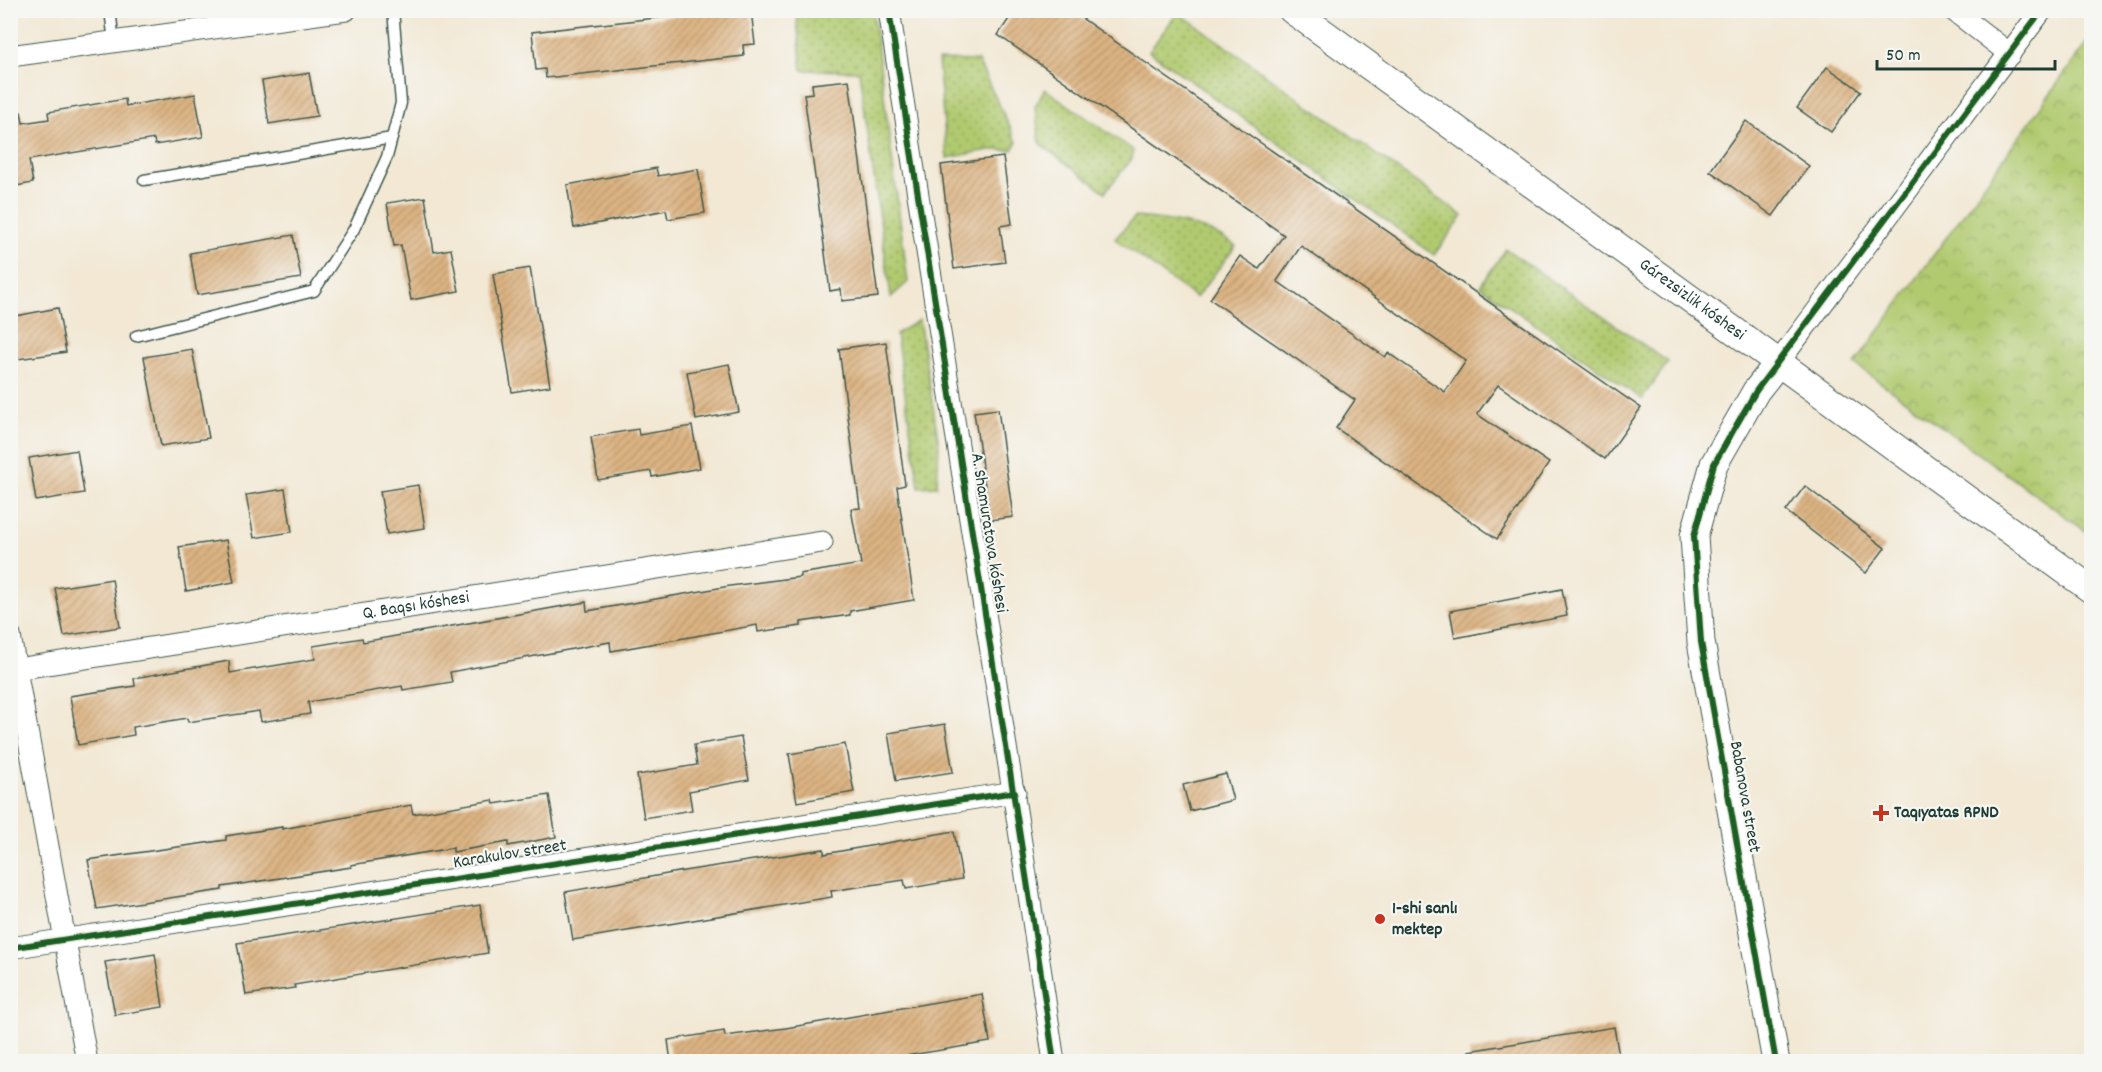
<svg xmlns="http://www.w3.org/2000/svg" width="2102" height="1072" viewBox="0 0 2102 1072" font-family="Dekko,sans-serif">
	<style>
		.grass { fill: url(#grass-dots); stroke: #688452; stroke-width: 1.5 }
		.park { fill: url(#park-crowns); stroke: #688452; stroke-width: 1.5 }
		.building { fill: url(#building-hatch); fill-rule: evenodd }
		.lines { fill: none; stroke-linecap: round; stroke-linejoin: round }
		.service-casing { stroke: #3f574c; stroke-width: 13 }
		.minor-casing { stroke: #3f574c; stroke-width: 23 }
		.tertiary-casing { stroke: #3f574c; stroke-width: 29 }
		.service { stroke: #fff; stroke-width: 10 }
		.minor { stroke: #fff; stroke-width: 21 }
		.tertiary { stroke: #fff; stroke-width: 27 }
		.cycleway-casing { stroke: #f6f6f2; stroke-width: 10 }
		.cycleway { stroke: #1b5e20; stroke-width: 6 }
		.poi-dot { fill: #c8321e; stroke: #f6f6f2; stroke-width: 2 }
		.labels { text-anchor: middle; dominant-baseline: central; stroke-width: 4.5; stroke-linejoin: round; paint-order: stroke }
		.street-label { font-size: 18px; fill: #1f3d34; stroke: #f6f6f2 }
		.poi-label { font-size: 18px; font-weight: bold; fill: #1f3d34; stroke: #f6f6f2; text-anchor: start }
	</style>
	<defs>
		<pattern id="grass-dots" width="8" height="8" patternUnits="userSpaceOnUse" patternTransform="scale(1.5)"><rect width="8" height="8" fill="#b1ca70"/><path d="M2 2h.1M6 6h.1" fill="none" stroke="#8fa55d" stroke-width="1.8" stroke-linecap="round"/></pattern>
		<pattern id="park-crowns" width="20" height="18" patternUnits="userSpaceOnUse" patternTransform="scale(1.5)"><rect width="20" height="18" fill="#b1ca70"/><path d="M2 6a3 3 0 1 1 6 0M12 15a3 3 0 1 1 6 0" fill="none" stroke="#8fa55d"/></pattern>
		<pattern id="building-hatch" width="6" height="6" patternUnits="userSpaceOnUse" patternTransform="scale(1.5)"><rect width="6" height="6" fill="#ddb483"/><path d="M-1 1l2-2M0 6l6-6M5 7l2-2" fill="none" stroke="#b3946c"/></pattern>
	</defs>
	<rect width="100%" height="100%" fill="#f6f6f2"/>
	<filter id="ink" filterUnits="userSpaceOnUse"><feTurbulence type="fractalNoise" baseFrequency=".0167" numOctaves="2"/><feDisplacementMap in="SourceGraphic" scale="12" xChannelSelector="R" yChannelSelector="G"/><feConvolveMatrix kernelMatrix="1 2 1 2 8 2 1 2 1" color-interpolation-filters="sRGB"/></filter>
	<filter id="wash" filterUnits="userSpaceOnUse"><feTurbulence type="fractalNoise" baseFrequency=".008" numOctaves="4" result="noise"/><feDisplacementMap in="SourceGraphic" scale="24" xChannelSelector="R" yChannelSelector="G"/><feGaussianBlur stdDeviation="1.35" result="paint"/><feColorMatrix in="noise" values="0 0 0 0 0 0 0 0 0 0 0 0 0 0 0 0 0 1.4 0 .05"/><feComposite in="paint" operator="in"/></filter>
	<g filter="url(#wash)">
		<rect width="100%" height="100%" fill="#f2e8d4"/>
		<!-- grass -->
		<g class="grass">
			<polygon points="796,11 873,11 908,282 891,297 859,71 802,70"/>
			<polygon points="1178,12 1463,216 1434,255 1149,51"/>
			<polygon points="938,60 978,61 1017,142 1013,150 989,150 947,158"/>
			<polygon points="1045,89 1133,150 1132,159 1105,192 1040,144 1035,107"/>
			<path d="M1135,217C1172,220 1205,224 1236,246L1196,298L1115,239Z"/>
			<polygon points="1506,249 1668,362 1642,399 1480,286"/>
			<polygon points="919,320 939,444 937,486 919,487 896,334"/>
		</g>
		<!-- park -->
		<polygon class="park" points="2091,37 2091,535 1855,364"/>
		<g id="blocks">
			<!-- building -->
			<g class="building">
				<polygon points="726,10 751,10 755,44 743,45 744,56 546,78 545,69 536,70 532,32"/>
				<path d="M1015,10H1070L1641,408L1605,459L1498,385L1477,414L1549,463L1497,539L1336,428L1355,400L1210,299L1240,256L1259,269L1284,235L998,35ZM1301,246L1466,361L1445,392L1388,353L1385,357L1277,281Z"/>
				<polygon points="1827,67 1861,91 1831,132 1797,108"/>
				<polygon points="309,73 317,116 269,124 262,81"/>
				<polygon points="849,80 878,297 842,301 841,289 830,291 804,94 813,93 812,84"/>
				<polygon points="195,94 203,137 155,145 154,139 29,160 33,183 10,187 10,113 21,112 23,123 49,119 48,112 125,99 126,106"/>
				<polygon points="1746,121 1809,166 1773,216 1710,171"/>
				<polygon points="1003,157 1012,224 1000,226 1005,262 954,269 941,165"/>
				<polygon points="656,168 658,176 698,169 705,213 668,219 666,210 574,228 567,185"/>
				<polygon points="425,197 434,252 451,249 459,291 411,300 401,245 394,246 387,203"/>
				<polygon points="293,235 301,278 197,295 190,253"/>
				<polygon points="530,268 550,386 512,392 493,274"/>
				<polygon points="58,308 66,352 18,359 10,317"/>
				<polygon points="886,342 905,485 897,487 914,600 850,611 850,615 801,622 801,626 758,632 757,625 611,651 610,642 450,672 452,682 403,690 402,686 308,702 310,714 261,722 259,711 188,722 187,718 133,727 134,735 78,745 70,696 135,686 134,678 229,661 230,673 315,659 313,646 362,638 363,642 586,602 587,611 730,586 800,577 800,574 861,564 851,509 860,508 839,349"/>
				<polygon points="192,349 209,438 161,446 144,357"/>
				<polygon points="729,364 739,412 696,420 687,372"/>
				<polygon points="998,409 1013,517 990,520 974,412"/>
				<polygon points="692,426 700,468 652,477 651,471 598,480 591,437 638,429 639,435"/>
				<polygon points="77,450 84,493 36,501 29,458"/>
				<polygon points="418,485 425,528 387,534 380,491"/>
				<polygon points="1805,486 1885,548 1866,573 1786,511"/>
				<polygon points="285,489 292,532 254,538 246,495"/>
				<polygon points="226,540 234,582 186,591 179,547"/>
				<polygon points="112,579 120,627 64,636 55,588"/>
				<polygon points="1562,589 1567,616 1455,638 1450,611"/>
				<polygon points="945,724 953,772 896,781 888,733"/>
				<polygon points="741,737 749,780 689,791 692,810 644,818 637,775 697,765 694,745"/>
				<polygon points="845,744 854,792 797,802 789,754"/>
				<polygon points="1226,774 1233,800 1190,811 1183,785"/>
				<polygon points="549,795 556,837 508,846 508,842 453,852 453,848 351,865 351,867 222,887 222,890 97,909 88,860 226,840 226,836 282,827 282,829 411,805 413,814 493,800 494,804"/>
				<polygon points="954,831 962,879 906,889 904,880 831,891 832,897 573,940 565,892 684,871 824,849 824,854"/>
				<polygon points="480,905 488,953 294,985 295,988 246,995 237,943"/>
				<polygon points="155,954 163,1007 115,1015 105,962"/>
				<polygon points="982,994 990,1042 869,1062 671,1062 668,1040 724,1031 725,1036 786,1028"/>
				<polygon points="1614,1027 1620,1062 1470,1062 1469,1051"/>
			</g>
		</g>
	</g>
	<g filter="url(#ink)">
		<use href="#blocks" fill-opacity="0" stroke="#3f574c" stroke-width="1.5"/>
		<g class="lines">
			<!-- service casing -->
			<g class="service-casing">
				<g id="service">
					<polyline points="110,10 114,42"/>
					<polyline points="144,180 392,138"/>
					<polyline points="136,336 314,291 354,229 387,157 401,103 393,10"/>
				</g>
			</g>
			<!-- minor casing -->
			<g class="minor-casing">
				<g id="minor">
					<path d="M889,10C943,361 1003,710 1054,1062"/>
					<polyline points="1953,10 2010,54"/>
					<polyline points="10,56 346,10"/>
					<polyline points="1778,363 2042,10"/>
					<polyline points="10,636 87,1062"/>
					<path id="s1" d="M10,670L822,542"/>
					<polyline points="10,948 1015,792"/>
				</g>
			</g>
			<!-- tertiary casing -->
			<g class="tertiary-casing">
				<g id="tertiary">
					<path id="s2" d="M1292,10L2092,590"/>
					<polyline points="1776,1062 1701,642 1694,536 1714,464 1756,391 1778,363"/>
				</g>
			</g>
			<!-- service -->
			<use href="#service" class="service"/>
			<!-- minor -->
			<use href="#minor" class="minor"/>
			<!-- tertiary -->
			<use href="#tertiary" class="tertiary"/>
			<!-- cycleway casing -->
			<g class="cycleway-casing">
				<g id="cycleway">
					<path d="M889,10C943,361 1003,710 1054,1062"/>
					<polyline points="10,948 1015,792"/>
					<polyline points="1776,1062 1701,642 1694,536 1714,464 1756,391 2042,10"/>
				</g>
			</g>
			<!-- cycleway -->
			<use href="#cycleway" class="cycleway"/>
		</g>
	</g>
	<!-- markers -->
	<g class="poi-dot">
		<path d="M1878 804h6v6h6v6h-6v6h-6v-6h-6v-6h6z"/>
		<circle cx="1380" cy="919" r="6"/>
	</g>
	<g class="labels">
		<!-- street labels -->
		<g class="street-label">
			<text stroke="none"><textPath href="#s2" startOffset="494">Gárezsizlik kóshesi</textPath></text>
			<text transform="translate(988 533) rotate(81)">A. Shamuratova kóshesi</text>
			<text stroke="none"><textPath href="#s1" startOffset="411">Q. Baqsı kóshesi</textPath></text>
			<text transform="translate(1744 797) rotate(80)">Babanova street</text>
			<text transform="translate(510 855) rotate(-9)">Karakulov street</text>
		</g>
		<!-- poi labels -->
		<g class="poi-label">
			<text x="1894" y="813">Taqıyatas RPND</text>
			<text x="1392" y="909">1-shi sanlı<tspan x="1392" dy="21">mektep</tspan></text>
		</g>
	</g>
	<!-- margin -->
	<rect width="2102" height="1072" fill="none" stroke="#f6f6f2" stroke-width="36"/>
	<!-- scale -->
	<path d="M1877 60v9h178v-9" fill="none" stroke="#1f3d34" stroke-width="3"/>
	<text x="1886" y="60" font-size="18" fill="#1f3d34" stroke="#f6f6f2" stroke-width="4.5" paint-order="stroke">50 m</text>
</svg>
